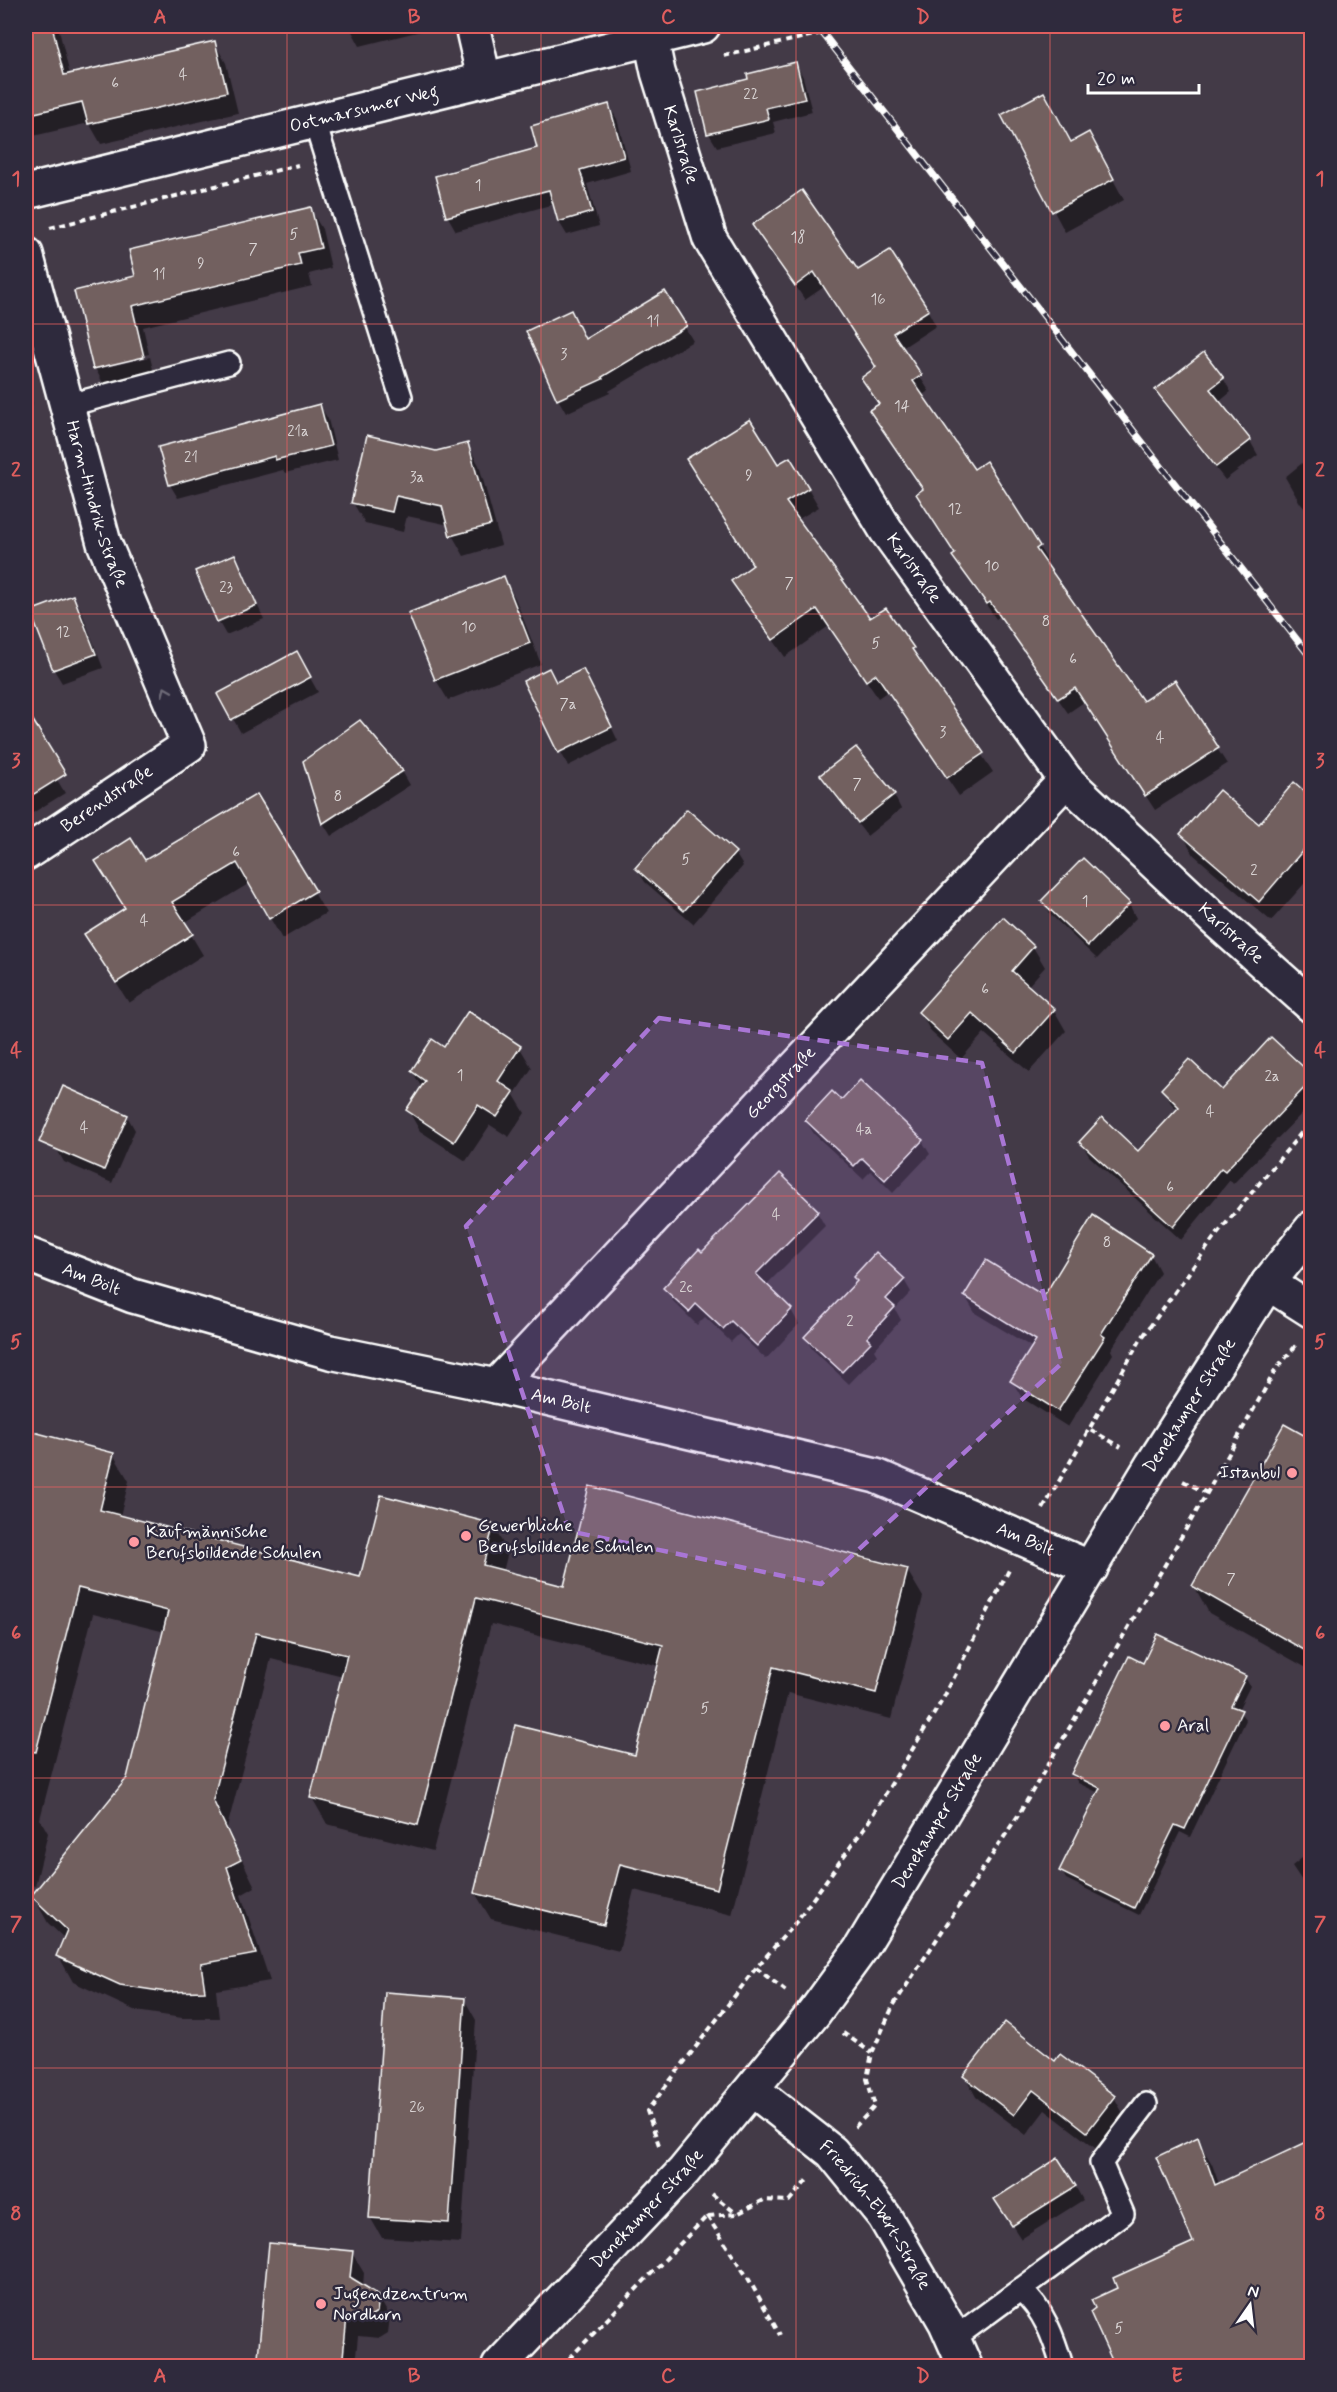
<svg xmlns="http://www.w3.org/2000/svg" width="1337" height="2392" viewBox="0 0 1337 2392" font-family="Mynerve,sans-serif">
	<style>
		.shadow { fill: #0007 }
		.building { fill: #72605f; stroke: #fff; stroke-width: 1.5 }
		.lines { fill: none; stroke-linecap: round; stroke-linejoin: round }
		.service-casing { stroke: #fff; stroke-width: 26 }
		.minor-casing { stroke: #fff; stroke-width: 38 }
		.tertiary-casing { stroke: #fff; stroke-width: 38 }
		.path { stroke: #fff; stroke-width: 4; stroke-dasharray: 6 4.5; stroke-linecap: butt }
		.service { stroke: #2f2a3d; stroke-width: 21 }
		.minor { stroke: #2f2a3d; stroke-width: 33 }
		.tertiary { stroke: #2f2a3d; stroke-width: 33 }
		.rail-casing { stroke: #fff; stroke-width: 7 }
		.rail { stroke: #2f2a3d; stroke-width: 4.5; stroke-dasharray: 14; stroke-linecap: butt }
		.oneway { stroke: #6d6a77 }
		.marked { fill: #a976d5; fill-opacity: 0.2; stroke: #a976d5; stroke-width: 4.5; stroke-dasharray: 12 8; stroke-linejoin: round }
		.grid { fill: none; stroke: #e05e5e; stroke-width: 1.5; stroke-opacity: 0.55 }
		.poi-dot { fill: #ff9aa2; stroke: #2f2a3d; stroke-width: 2 }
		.labels { text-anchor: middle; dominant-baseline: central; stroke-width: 5; stroke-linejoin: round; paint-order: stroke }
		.number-label { font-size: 15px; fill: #dcd7d7 }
		.street-label { font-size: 18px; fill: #fff; stroke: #2f2a3d }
		.poi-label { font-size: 18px; fill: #fff; stroke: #2f2a3d; text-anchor: start }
		.neatline { fill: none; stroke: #e05e5e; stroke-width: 2 }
		.grid-label { font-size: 20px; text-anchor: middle; font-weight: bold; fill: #e05e5e }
	</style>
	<rect width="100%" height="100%" fill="#433a47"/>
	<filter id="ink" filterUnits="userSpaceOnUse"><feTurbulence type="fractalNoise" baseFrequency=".0167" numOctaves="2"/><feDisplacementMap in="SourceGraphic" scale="12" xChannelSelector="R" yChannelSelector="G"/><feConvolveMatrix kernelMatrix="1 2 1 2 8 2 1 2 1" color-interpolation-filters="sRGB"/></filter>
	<g filter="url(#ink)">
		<!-- shadow -->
		<g class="shadow">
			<polygon points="26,26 58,26 70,75 214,42 226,63 238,113 101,144 89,123 29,137 26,132"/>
			<polygon points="349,26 424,26 425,30 360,46"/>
			<polygon points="796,64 803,77 812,112 773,122 776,133 717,147 709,134 750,80"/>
			<polygon points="609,106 617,119 631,171 587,184 599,226 567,235 559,222 554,204 456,231 448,217 437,177 539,149"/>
			<polygon points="1003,116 1100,155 1124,200 1065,232"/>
			<polygon points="310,209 322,229 331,268 309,274 312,286 143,327 149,354 98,366 98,369 150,357 155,377 106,389 95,368 137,277"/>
			<polygon points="754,225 858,273 928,311 936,326 902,348 929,391 921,396 973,471 985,464 1039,547 1048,562 1044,564 1142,703 1174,682 1227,764 1155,810 1084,702 1068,713 1000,616 996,619 963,571 924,490 880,426 877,368 824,287 805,300"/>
			<polygon points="665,293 693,341 609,391 610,393 566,413 558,399 571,312 585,340"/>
			<polygon points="26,376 33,405 26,407"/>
			<polygon points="1223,378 1231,392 1219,402 1250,441 1258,455 1225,480 1165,404 1157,390"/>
			<polygon points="320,406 328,419 338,460 285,473 283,470 178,498 170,485"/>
			<polygon points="467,444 479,465 501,545 464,556 452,535 449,525 407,516 403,532 365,523 353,503 436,453"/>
			<polygon points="1312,455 1312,517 1300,503 1285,477"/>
			<polygon points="777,466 808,488 819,507 797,520 870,621 886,610 993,772 959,796 888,691 878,698 829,626 785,657 733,581 754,566"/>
			<polygon points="234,556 264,619 226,635 218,621"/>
			<polygon points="503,578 515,598 541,664 448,700 436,680"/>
			<polygon points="73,597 81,610 103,668 62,683 54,670 32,612"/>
			<polygon points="296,653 318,692 241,733 219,694"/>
			<polygon points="525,681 591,684 618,741 568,766"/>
			<polygon points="26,728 65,793 31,814 26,806"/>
			<polygon points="856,749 894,795 901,809 867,836 830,789 822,775"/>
			<polygon points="402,771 410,785 331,836 323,823"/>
			<polygon points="1294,785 1312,799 1312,875 1271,921 1194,855 1182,834 1259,826"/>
			<polygon points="257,796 326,913 282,939 250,883 184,923 203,955 129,1003 98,955 126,909"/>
			<polygon points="735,853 743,866 693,924 645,882 637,869"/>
			<polygon points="1043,901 1129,904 1136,918 1097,959 1051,915"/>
			<polygon points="1033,947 1045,967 1027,987 1054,1010 1066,1031 1029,1072 984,1033 961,1059 931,1032 920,1012"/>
			<polygon points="26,985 33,999 26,1002"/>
			<polygon points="468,1014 520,1048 532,1068 514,1095 525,1113 509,1137 490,1125 466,1161 420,1131 408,1110 422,1088 412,1071 444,1049"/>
			<polygon points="1271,1039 1312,1076 1312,1103 1233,1184 1230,1180 1181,1240 1089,1156 1081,1142 1138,1153 1178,1110 1171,1103 1163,1089 1222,1092"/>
			<polygon points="841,1102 922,1141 930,1154 893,1193 871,1171 863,1179 814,1134 806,1121"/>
			<polygon points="127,1116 135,1130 112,1183 64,1162 56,1148"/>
			<polygon points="817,1212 825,1226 765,1286 791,1310 799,1324 766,1359 739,1334 731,1342 705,1317 697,1325 673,1301 665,1288"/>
			<polygon points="1151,1255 1160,1272 1111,1350 1113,1354 1068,1427 1022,1398 1012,1381 1033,1348 975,1313 965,1296 1044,1298"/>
			<polygon points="855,1277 904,1280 911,1292 895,1309 901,1320 874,1350 877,1355 849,1384 812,1349 805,1337 857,1282"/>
			<polygon points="1285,1426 1312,1441 1312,1671 1209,1613 1194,1586"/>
			<polygon points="26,1431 113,1454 129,1481 120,1516 361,1579 493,1526 508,1552 503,1572 565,1588 907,1570 923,1597 891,1719 788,1693 732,1915 634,1890 619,1951 491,1919 475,1893 636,1757 659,1666 491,1624 433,1851 327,1824 312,1798 343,1677 271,1659 227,1828 255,1887 241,1895 270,1981 216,1990 219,2018 182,2018 136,2011 73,1982 58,1955 65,1939 48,1923 33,1896 128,1779 165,1632 93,1614 40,1819 48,1833 35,1886 26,1884"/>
			<polygon points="1144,1665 1245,1677 1250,1686 1238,1710 1246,1720 1190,1837 1180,1832 1139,1915 1066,1879 1061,1870 1099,1793 1078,1783 1073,1774"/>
			<polygon points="1312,1850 1312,1896 1292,1866"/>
			<polygon points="464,1999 476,2020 461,2243 382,2238 370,2217"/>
			<polygon points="1055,2063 1114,2097 1125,2117 1099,2151 1045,2110 1026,2135 976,2097 965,2076"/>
			<polygon points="1197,2139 1212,2164 1219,2184 1312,2142 1312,2366 1117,2366 1119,2288 1195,2243"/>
			<polygon points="1075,2186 1083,2200 1021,2239 1004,2213"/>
			<polygon points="352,2253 364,2273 363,2286 378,2296 390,2317 388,2333 380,2338 358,2336 355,2366 258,2366"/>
		</g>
		<!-- building -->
		<g class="building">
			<polygon points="26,26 52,26 64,75 215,41 227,92 88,124 82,102 26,115"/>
			<polygon points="796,62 805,99 766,108 769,119 707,134 697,92 748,79 747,74"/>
			<polygon points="1044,92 1071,142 1089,132 1114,179 1052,212 1001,115"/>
			<polygon points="609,104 624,157 580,170 592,212 558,222 549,190 446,217 435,176 537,148 531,126"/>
			<polygon points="802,190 858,270 890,250 929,310 893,333 922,375 913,381 974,469 986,461 1040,546 1036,549 1143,701 1175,680 1219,748 1145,796 1075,688 1058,699 990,602 987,604 952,556 955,554 916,494 923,489 869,410 879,404 861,378 876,367 814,272 795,286 752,225"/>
			<polygon points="311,207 321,248 298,253 301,265 132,306 144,357 93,369 74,291 135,276 129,250"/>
			<polygon points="665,291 687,326 602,377 603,379 557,400 526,331 571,310 585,339"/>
			<polygon points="1204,352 1224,378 1210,389 1251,440 1216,467 1155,390"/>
			<polygon points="320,404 331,446 275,460 275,456 169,485 158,447"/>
			<polygon points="750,419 778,464 790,457 809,488 786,502 870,618 886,608 914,648 912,649 984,753 947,778 876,674 866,681 817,609 773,640 731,581 753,565 686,459"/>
			<polygon points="367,435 436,451 468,443 491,525 450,536 442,506 396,496 392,512 351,503"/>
			<polygon points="235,554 257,605 217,622 195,571"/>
			<polygon points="504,576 530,643 435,680 408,613"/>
			<polygon points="73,595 96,654 53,670 30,611"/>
			<polygon points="297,651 311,677 231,720 217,694"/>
			<polygon points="549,668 556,682 583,669 612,727 558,753 523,681"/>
			<polygon points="26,709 66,774 26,799"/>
			<polygon points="360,720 403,771 322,824 303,761"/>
			<polygon points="856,747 895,794 858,823 820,775"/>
			<polygon points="1294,782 1311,797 1311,841 1259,902 1180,834 1219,790 1259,824"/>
			<polygon points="257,794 316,891 269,919 237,863 172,902 193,934 116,983 84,934 125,908 95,861 131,838 145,860"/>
			<polygon points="687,809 736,852 684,911 635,868"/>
			<polygon points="1083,858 1130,903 1088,946 1041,901"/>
			<polygon points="1003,917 1034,946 1012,971 1055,1009 1016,1053 972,1013 948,1040 918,1012"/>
			<polygon points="468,1011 521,1046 498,1081 514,1092 497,1117 478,1105 454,1142 406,1110 425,1081 411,1071 432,1039 444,1047"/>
			<polygon points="1271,1037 1311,1074 1311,1081 1225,1171 1221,1168 1173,1227 1079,1142 1102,1117 1138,1151 1179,1107 1161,1089 1189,1059 1222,1090"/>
			<polygon points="860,1080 923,1140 885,1180 862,1158 854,1166 805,1120 832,1091 841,1100"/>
			<polygon points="63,1086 128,1115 104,1170 39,1142"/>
			<polygon points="780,1173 819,1211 756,1274 792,1309 757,1346 731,1321 723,1329 696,1304 689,1312 663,1288 699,1249 702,1252"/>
			<polygon points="1093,1215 1152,1254 1101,1334 1105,1337 1058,1411 1010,1381 1036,1340 964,1296 986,1260 1044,1296"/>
			<polygon points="876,1252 905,1279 886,1299 895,1307 867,1338 871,1342 842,1372 804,1337 857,1281 853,1277"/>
			<polygon points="1284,1424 1311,1439 1311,1654 1192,1586"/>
			<polygon points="26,1430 114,1453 100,1510 360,1577 381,1495 494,1524 483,1565 564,1586 589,1486 908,1569 876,1693 773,1667 717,1889 620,1864 604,1925 474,1893 515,1725 635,1755 663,1645 476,1598 418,1825 310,1798 347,1655 256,1633 213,1800 241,1860 227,1867 256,1954 201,1964 205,1991 166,1992 120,1985 56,1956 67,1930 31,1896 127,1778 168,1611 78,1588 36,1752 26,1751"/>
			<polygon points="1157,1634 1246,1676 1231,1706 1242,1710 1185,1829 1175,1825 1134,1908 1059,1871 1100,1788 1071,1774 1129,1656 1143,1663"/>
			<polygon points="385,1992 465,1998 449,2223 369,2218"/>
			<polygon points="1005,2022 1055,2061 1060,2054 1115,2096 1087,2132 1033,2090 1014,2115 963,2076"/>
			<polygon points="1198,2137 1215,2185 1311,2140 1311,2367 1115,2367 1090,2312 1095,2308 1091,2300 1117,2288 1113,2278 1193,2242 1156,2157"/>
			<polygon points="1058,2158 1076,2186 1012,2226 994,2199"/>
			<polygon points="269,2243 353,2251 350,2277 379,2295 377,2312 367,2318 347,2316 342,2367 257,2367"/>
		</g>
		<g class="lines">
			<!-- service casing -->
			<g class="service-casing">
				<g id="service">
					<polyline points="314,120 401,397"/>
					<polyline points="65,406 229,363"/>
					<path d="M1021,2290C1044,2310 1054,2338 1062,2366"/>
					<polyline points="953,2339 1123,2214 1101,2163 1146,2104"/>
				</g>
			</g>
			<!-- minor casing -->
			<g class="minor-casing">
				<g id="minor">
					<polyline points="472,26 484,78"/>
					<path id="s1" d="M651,39L658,72L710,239L886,530L1066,780L1212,917L1312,1006"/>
					<path id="s2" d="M26,254L104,543L189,745L26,853"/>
					<path id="s3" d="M26,1254L133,1296L330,1352L496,1386L876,1476L1091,1568"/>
					<polyline points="1268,1283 1312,1311"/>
					<path id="s4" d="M496,1386L1066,780"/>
				</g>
			</g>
			<!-- tertiary casing -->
			<g class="tertiary-casing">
				<g id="tertiary">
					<path id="s5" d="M26,192L703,26"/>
					<path id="s6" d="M753,2090L832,2152L884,2216L946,2323L965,2366"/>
					<path id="s7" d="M499,2366L684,2171L814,2013L860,1950L1152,1465L1268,1283L1312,1228"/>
				</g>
			</g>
			<!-- path -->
			<g class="path">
				<polyline points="724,56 852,26"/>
				<polyline points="50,228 298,165"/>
				<polyline points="1091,1430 1121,1447"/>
				<polyline points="1183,1481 1207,1493"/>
				<polyline points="1043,1509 1141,1339 1214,1238 1312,1120"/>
				<polyline points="756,1968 786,1991"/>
				<polyline points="843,2033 872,2053"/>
				<polyline points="855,2127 875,2106 867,2079 872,2053 893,2006 1019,1814 1207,1493 1275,1371 1297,1344"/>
				<polyline points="659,2145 647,2111 756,1968 796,1922 867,1824 943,1699 1009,1570"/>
				<polyline points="712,2194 737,2214"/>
				<polyline points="707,2216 748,2278 780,2335"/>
				<polyline points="562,2366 707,2216 737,2214 764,2200 789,2201 808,2179"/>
			</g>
			<!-- service -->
			<use href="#service" class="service"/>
			<!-- minor -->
			<use href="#minor" class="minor"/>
			<!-- tertiary -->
			<use href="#tertiary" class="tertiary"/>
			<!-- rail casing -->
			<g class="rail-casing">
				<polyline id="rail" points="817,26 1312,659"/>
			</g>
			<!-- rail -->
			<use href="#rail" class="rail"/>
		</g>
		<!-- one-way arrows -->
		<defs><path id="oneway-chevron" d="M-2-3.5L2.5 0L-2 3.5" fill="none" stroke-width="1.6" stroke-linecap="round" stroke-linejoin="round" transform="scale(1.5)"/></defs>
		<use class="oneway" href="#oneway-chevron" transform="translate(166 691) rotate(-113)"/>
	</g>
	<!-- marked area -->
	<path class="marked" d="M659,1018L982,1063L1062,1363L821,1584L569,1531L466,1226Z"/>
	<!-- grid -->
	<path class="grid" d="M287,26V2366M541,26V2366M796,26V2366M1050,26V2366M26,324H1312M26,614H1312M26,905H1312M26,1196H1312M26,1487H1312M26,1778H1312M26,2068H1312"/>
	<!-- markers -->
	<g class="poi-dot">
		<circle cx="1292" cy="1473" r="6"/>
		<circle cx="466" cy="1536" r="6"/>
		<circle cx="134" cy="1542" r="6"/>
		<circle cx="1165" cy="1726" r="6"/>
		<circle cx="321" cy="2304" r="6"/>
	</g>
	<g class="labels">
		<!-- number labels -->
		<g class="number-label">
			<text x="183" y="75">4</text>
			<text x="115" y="84">6</text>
			<text x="751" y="95">22</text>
			<text x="478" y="186">1</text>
			<text x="294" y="235">5</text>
			<text x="798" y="238">18</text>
			<text x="253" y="250">7</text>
			<text x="201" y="264">9</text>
			<text x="159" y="275">11</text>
			<text x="878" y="300">16</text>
			<text x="653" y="322">11</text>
			<text x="564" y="355">3</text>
			<text x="902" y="407">14</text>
			<text x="298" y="432">21a</text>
			<text x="191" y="458">21</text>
			<text x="749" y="476">9</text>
			<text x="417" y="478">3a</text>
			<text x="955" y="510">12</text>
			<text x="992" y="567">10</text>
			<text x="789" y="584">7</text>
			<text x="226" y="588">23</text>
			<text x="1046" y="622">8</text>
			<text x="469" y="628">10</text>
			<text x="63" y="633">12</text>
			<text x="876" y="644">5</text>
			<text x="1073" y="660">6</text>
			<text x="568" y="705">7a</text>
			<text x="943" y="733">3</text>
			<text x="1160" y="738">4</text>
			<text x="857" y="785">7</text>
			<text x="338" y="797">8</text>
			<text x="236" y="853">6</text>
			<text x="686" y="860">5</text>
			<text x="1254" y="871">2</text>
			<text x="1085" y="902">1</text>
			<text x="144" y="921">4</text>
			<text x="985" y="990">6</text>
			<text x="460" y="1076">1</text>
			<text x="1272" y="1077">2a</text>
			<text x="1210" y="1112">4</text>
			<text x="84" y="1128">4</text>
			<text x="864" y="1130">4a</text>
			<text x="1170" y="1188">6</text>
			<text x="776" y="1215">4</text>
			<text x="1107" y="1243">8</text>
			<text x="686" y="1288">2c</text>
			<text x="850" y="1322">2</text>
			<text x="1231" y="1580">7</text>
			<text x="705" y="1709">5</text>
			<text x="417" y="2108">26</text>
			<text x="1119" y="2329">5</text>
		</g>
		<!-- street labels -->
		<g class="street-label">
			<text stroke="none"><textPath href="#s5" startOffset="348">Ootmarsumer Weg</textPath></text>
			<text stroke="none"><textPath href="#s1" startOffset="110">Karlstraße</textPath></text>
			<text stroke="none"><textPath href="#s2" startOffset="260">Harm-Hindrik-Straße</textPath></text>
			<text stroke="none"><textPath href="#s1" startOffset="596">Karlstraße</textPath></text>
			<text transform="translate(107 799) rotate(-34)">Berendstraße</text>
			<text stroke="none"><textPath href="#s1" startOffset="1082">Karlstraße</textPath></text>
			<text stroke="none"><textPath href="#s4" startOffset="416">Georgstraße</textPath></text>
			<text stroke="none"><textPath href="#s3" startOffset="70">Am Bölt</textPath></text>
			<text stroke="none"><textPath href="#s3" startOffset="556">Am Bölt</textPath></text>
			<text stroke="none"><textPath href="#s7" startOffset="1188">Denekamper Straße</textPath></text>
			<text stroke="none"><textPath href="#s3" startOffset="1042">Am Bölt</textPath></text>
			<text stroke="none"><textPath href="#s7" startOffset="702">Denekamper Straße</textPath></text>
			<text stroke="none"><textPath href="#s7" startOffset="216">Denekamper Straße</textPath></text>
			<text stroke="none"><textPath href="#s6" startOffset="177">Friedrich-Ebert-Straße</textPath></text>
		</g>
		<!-- poi labels -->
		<g class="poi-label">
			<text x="1280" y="1473" text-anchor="end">Istanbul</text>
			<text x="478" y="1526">Gewerbliche<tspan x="478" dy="21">Berufsbildende Schulen</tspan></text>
			<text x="146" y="1532">Kaufmännische<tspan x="146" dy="21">Berufsbildende Schulen</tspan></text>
			<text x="1177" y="1726">Aral</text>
			<text x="333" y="2294">Jugendzentrum<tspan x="333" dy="21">Nordhorn</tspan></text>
		</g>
	</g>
	<!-- margin -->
	<rect width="1337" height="2392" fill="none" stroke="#2f2a3d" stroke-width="66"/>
	<!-- north arrow -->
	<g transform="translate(1250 2305) rotate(14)" stroke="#2f2a3d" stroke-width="4.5" paint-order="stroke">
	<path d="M0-4.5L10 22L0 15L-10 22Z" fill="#ffffff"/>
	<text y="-9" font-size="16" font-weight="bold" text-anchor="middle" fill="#ffffff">N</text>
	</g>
	<!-- scale -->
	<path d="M1088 84v9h111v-9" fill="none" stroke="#ffffff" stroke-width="3"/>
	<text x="1097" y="84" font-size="18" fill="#ffffff" stroke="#2f2a3d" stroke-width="4.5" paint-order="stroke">20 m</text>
	<rect x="33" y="33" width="1271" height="2326" class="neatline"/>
	<g class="grid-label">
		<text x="160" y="23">A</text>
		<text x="414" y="23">B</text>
		<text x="668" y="23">C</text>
		<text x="923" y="23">D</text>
		<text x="1177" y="23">E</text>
		<text x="16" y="185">1</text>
		<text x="1320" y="185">1</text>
		<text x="16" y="476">2</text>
		<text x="1320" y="476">2</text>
		<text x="16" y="767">3</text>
		<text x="1320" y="767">3</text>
		<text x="16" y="1057">4</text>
		<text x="1320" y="1057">4</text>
		<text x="16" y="1348">5</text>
		<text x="1320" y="1348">5</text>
		<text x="16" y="1639">6</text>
		<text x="1320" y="1639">6</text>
		<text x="16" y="1930">7</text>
		<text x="1320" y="1930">7</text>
		<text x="16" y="2220">8</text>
		<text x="1320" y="2220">8</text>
		<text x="160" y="2382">A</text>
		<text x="414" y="2382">B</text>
		<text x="668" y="2382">C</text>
		<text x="923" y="2382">D</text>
		<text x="1177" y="2382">E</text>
	</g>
</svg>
